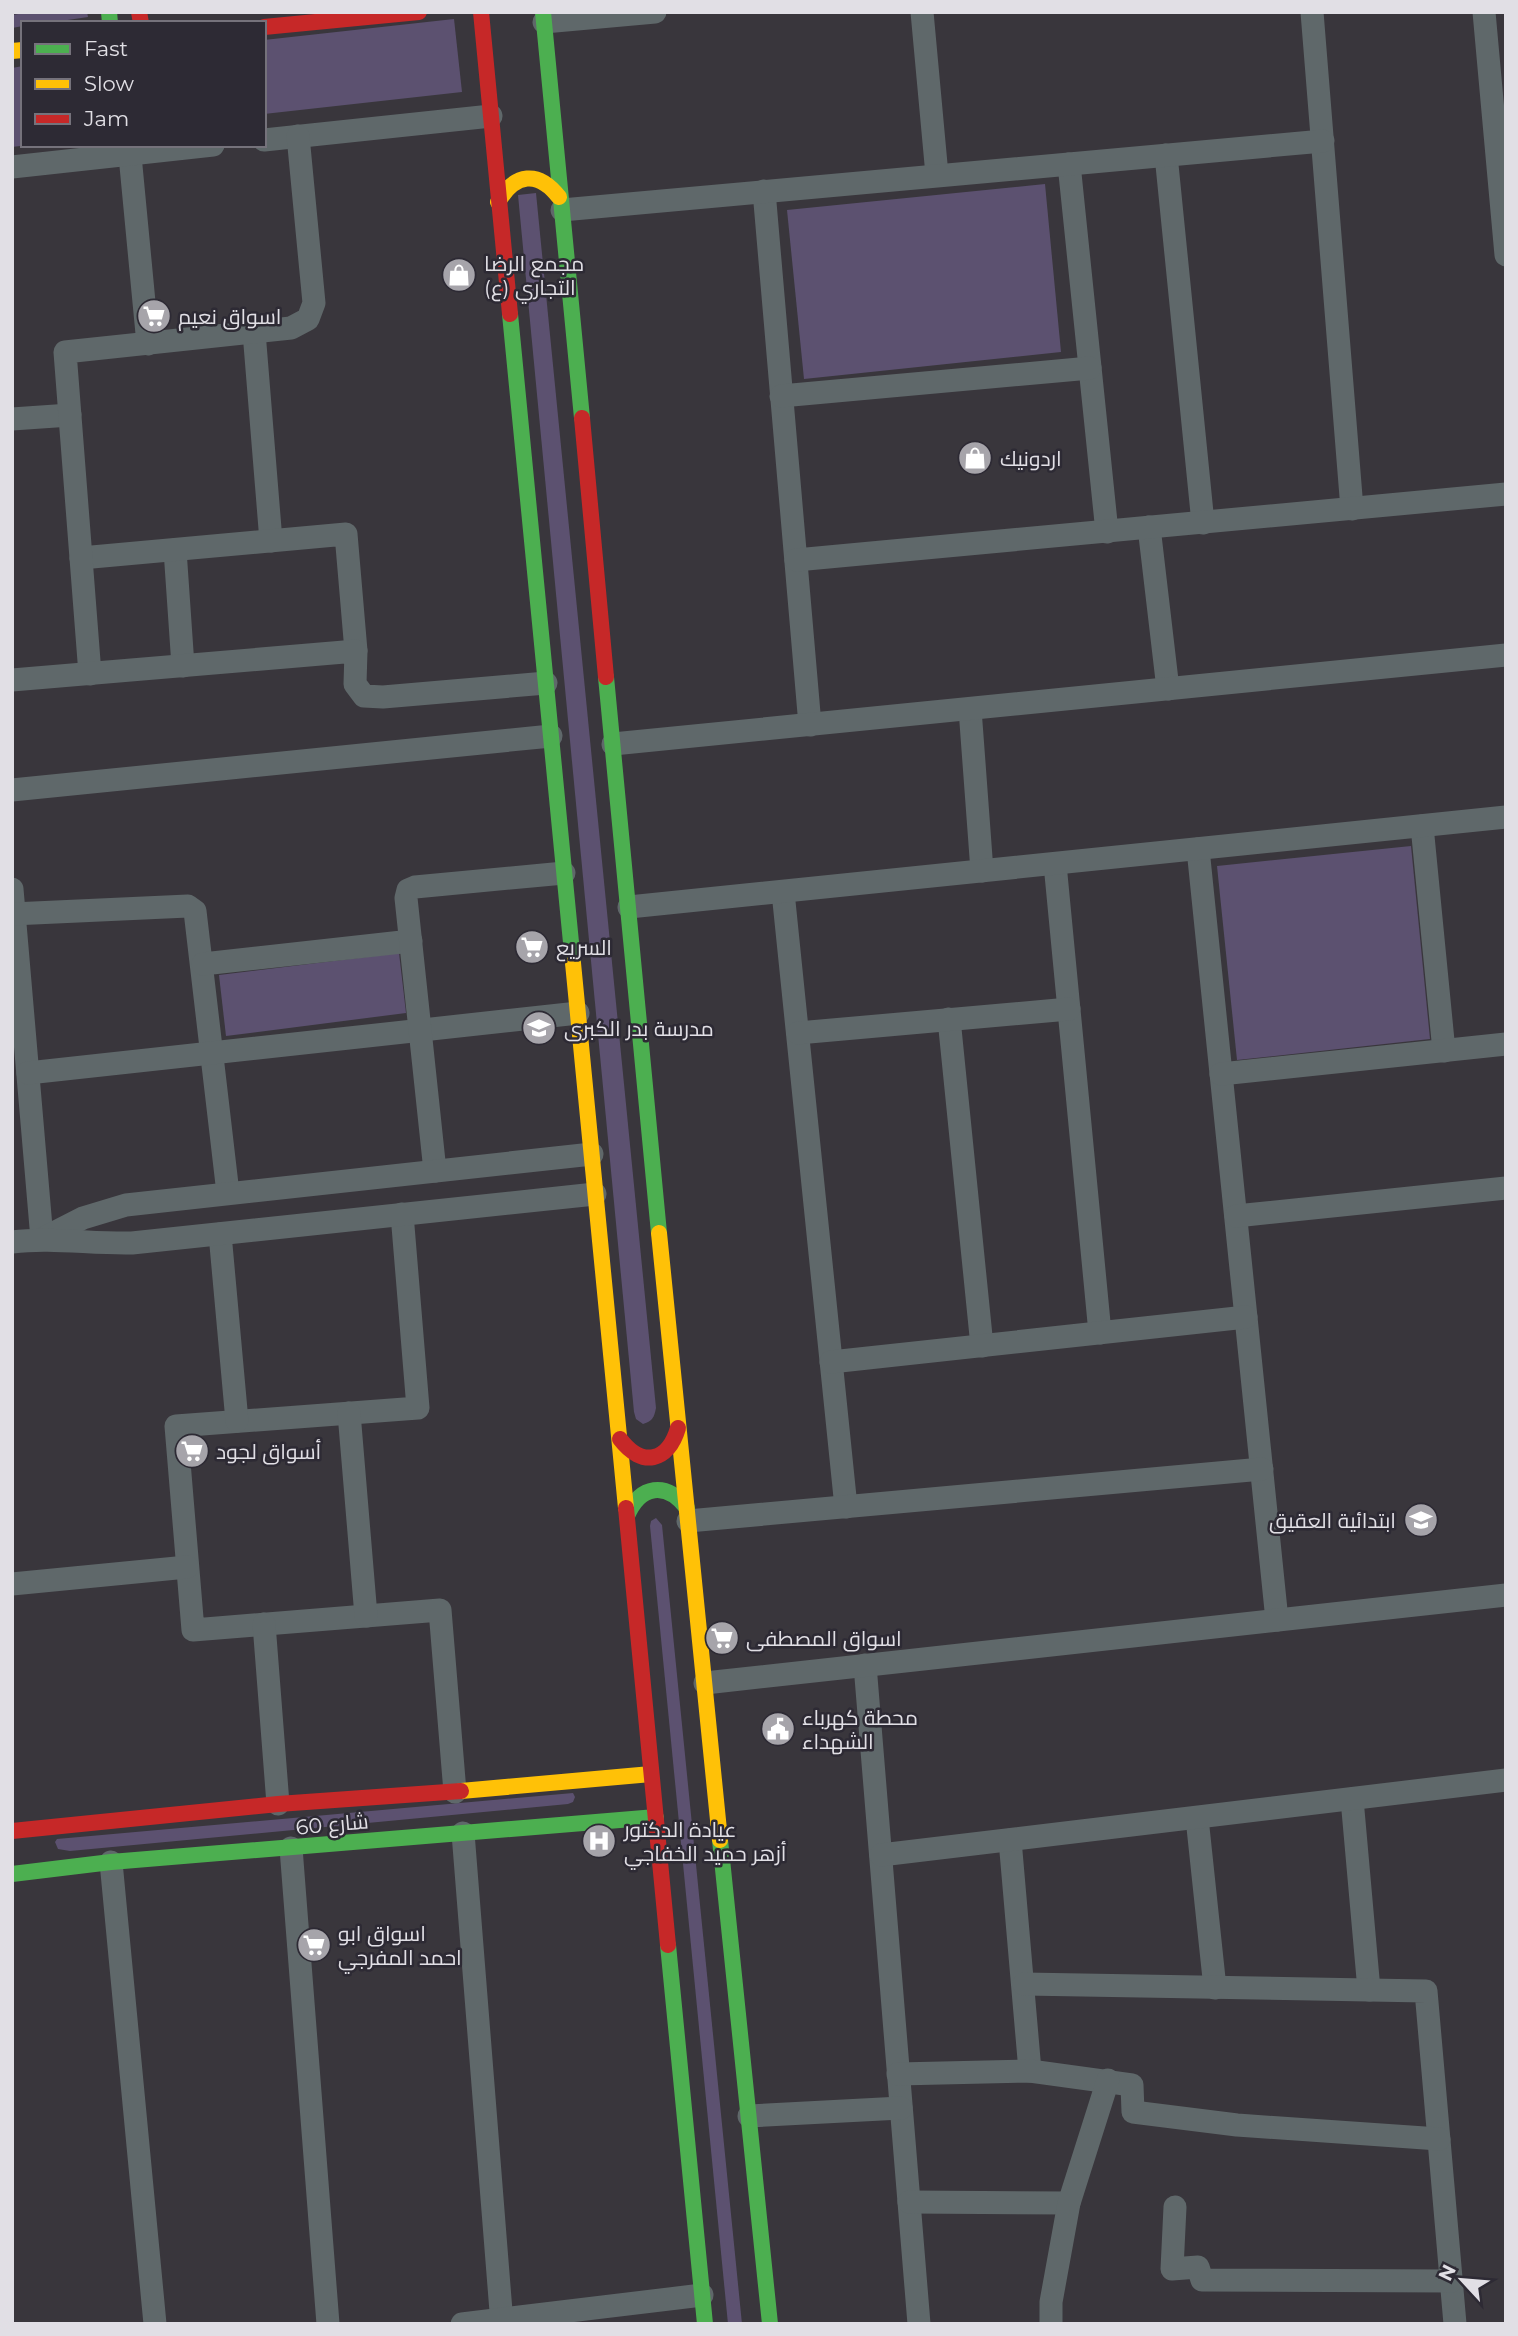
<svg xmlns="http://www.w3.org/2000/svg" width="1518" height="2336" viewBox="0 0 1518 2336" font-family="Montserrat,Cairo,sans-serif">
	<style>
		.green { fill: #5c5170 }
		.lines { fill: none; stroke-linecap: round; stroke-linejoin: round }
		.street { stroke: #5f686a; stroke-width: 23 }
		.fast { stroke: #4caf50; stroke-width: 16 }
		.slow { stroke: #ffc107; stroke-width: 16 }
		.jam { stroke: #c62828; stroke-width: 16 }
		.labels { text-anchor: middle; dominant-baseline: central; stroke-width: 5; stroke-linejoin: round; paint-order: stroke }
		.poi-label { font-size: 21px; fill: #e1dfe5; stroke: #2d2a34; text-anchor: start }
		.street-label { font-size: 21px; fill: #e1dfe5; stroke: #2d2a34 }
	</style>
	<rect width="100%" height="100%" fill="#39363c"/>
	<!-- green -->
	<g class="green">
		<polygon points="32,12 87,12 88,17 47,23 23,23 23,26 12,28 12,15"/>
		<polygon points="454,19 462,92 264,114 264,40"/>
		<polygon points="23,66 23,145 28,145 12,147 12,68"/>
		<polygon points="1045,184 1061,352 804,379 787,210"/>
		<path d="M536,193L656,1408C654,1417 653,1421 643,1424L636,1419L634,1412L518,195Z"/>
		<polygon points="1411,846 1430,1039 1237,1060 1217,866"/>
		<polygon points="399,953 406,1013 226,1036 219,975"/>
		<polygon points="656,1518 662,1525 742,2324 728,2324 650,1526 651,1521"/>
		<polygon points="573,1793 575,1797 573,1802 568,1804 70,1851 58,1849 55,1842 57,1839"/>
	</g>
	<g class="lines">
		<!-- street -->
		<g class="street">
			<polyline points="922,12 937,175"/>
			<polyline points="1312,12 1352,509"/>
			<polyline points="1484,12 1506,255"/>
			<polyline points="544,22 655,12"/>
			<polyline points="264,140 491,116"/>
			<polyline points="129,145 148,344"/>
			<polyline points="1166,155 1203,523"/>
			<polyline points="1069,164 1107,532"/>
			<polyline points="12,167 213,145"/>
			<polyline points="764,191 810,725"/>
			<polyline points="562,210 1323,141"/>
			<polyline points="254,332 271,541"/>
			<polyline points="781,396 1090,368"/>
			<polyline points="12,419 70,415"/>
			<polyline points="1149,527 1168,689"/>
			<polyline points="175,550 183,666"/>
			<polyline points="81,558 346,534 356,651"/>
			<polyline points="796,560 1506,494"/>
			<polyline points="90,674 65,352 291,328 308,319 314,303 298,136"/>
			<polyline points="12,680 356,651 355,684 364,696 383,697 546,683"/>
			<polyline points="970,709 982,871"/>
			<polyline points="613,744 1506,655"/>
			<polyline points="12,790 551,736"/>
			<polyline points="1422,826 1444,1051"/>
			<polyline points="1198,849 1277,1620"/>
			<polyline points="1055,864 1100,1333"/>
			<polyline points="12,889 42,1239"/>
			<polyline points="783,892 846,1507"/>
			<polyline points="629,907 1506,817"/>
			<polyline points="12,914 188,906 195,911 228,1193"/>
			<polyline points="203,964 411,941"/>
			<polyline points="949,1019 982,1346"/>
			<polyline points="798,1033 1069,1009"/>
			<polyline points="28,1073 578,1013"/>
			<polyline points="1221,1074 1506,1044"/>
			<polyline points="435,1171 406,898 408,890 415,887 564,873"/>
			<polyline points="402,1214 418,1408 176,1426 193,1630 440,1610 455,1792"/>
			<polyline points="1236,1216 1506,1188"/>
			<polyline points="220,1234 237,1421"/>
			<polyline points="42,1239 83,1218 126,1205 592,1154"/>
			<path d="M12,1242C52,1237 91,1244 132,1243L595,1194"/>
			<polyline points="831,1362 1246,1317"/>
			<polyline points="349,1413 366,1616"/>
			<polyline points="688,1521 1262,1469"/>
			<polyline points="12,1584 187,1567"/>
			<polyline points="264,1624 278,1804"/>
			<polyline points="865,1665 919,2324"/>
			<polyline points="705,1683 1506,1595"/>
			<polyline points="1352,1799 1369,1990"/>
			<polyline points="1197,1818 1215,1988"/>
			<polyline points="463,1833 502,2324"/>
			<polyline points="1010,1840 1030,2071"/>
			<polyline points="291,1848 328,2324"/>
			<polyline points="881,1855 1506,1780"/>
			<polyline points="111,1862 155,2324"/>
			<polyline points="1024,1984 1426,1991 1455,2324"/>
			<polyline points="898,2074 1030,2071 1132,2085 1133,2112 1237,2125 1439,2139"/>
			<polyline points="749,2116 901,2108"/>
			<polyline points="909,2202 1069,2203"/>
			<polyline points="1175,2207 1172,2269 1198,2267 1202,2280 1451,2281"/>
			<polyline points="462,2324 702,2295"/>
			<polyline points="1051,2324 1051,2302 1069,2203 1108,2080"/>
		</g>
		<!-- fast -->
		<g class="fast">
			<polyline points="109,12 110,23"/>
			<polyline points="543,12 582,418"/>
			<polyline points="510,314 573,963"/>
			<polyline points="606,677 659,1233"/>
			<path d="M627,1516C640,1485 666,1481 687,1508"/>
			<polyline points="720,1840 770,2324"/>
			<polyline points="12,1874 111,1862 656,1817"/>
			<polyline points="668,1945 705,2324"/>
		</g>
		<!-- slow -->
		<g class="slow">
			<polyline points="12,51 23,50"/>
			<path d="M498,202C515,173 538,170 559,197"/>
			<polyline points="573,963 626,1508"/>
			<polyline points="659,1233 720,1840"/>
			<polyline points="461,1791 651,1774"/>
		</g>
		<!-- jam -->
		<g class="jam">
			<polyline points="139,12 141,23"/>
			<polyline points="481,12 510,314"/>
			<polyline points="264,27 419,12"/>
			<polyline points="582,418 606,677"/>
			<path d="M620,1439C642,1468 668,1462 678,1428"/>
			<polyline points="626,1508 668,1945"/>
			<polyline points="12,1831 278,1804 461,1791"/>
		</g>
	</g>
	<!-- icons -->
	<defs>
		<g id="shop-disc" transform="scale(1.75)"><circle r="9.5" fill="#a6a4aa" stroke="#2d2a34"/><path d="M-5-2.5h2.3a2.7 3.5 0 0 1 5.4 0H5L5.5 6h-11ZM-1.5-2.5h3a1.5 2.3 0 0 0-3 0Z" fill="#fff"/></g>
		<g id="supermarket-disc" transform="scale(1.75)"><circle r="9.5" fill="#a6a4aa" stroke="#2d2a34"/><path d="M-6-5.5h2.5l.6 2H6L4.5 2H-2.5L-4.4-4H-6ZM-1.5 3.2a1.3 1.3 0 1 0 .1 0ZM3 3.2a1.3 1.3 0 1 0 .1 0Z" fill="#fff"/></g>
		<g id="school-disc" transform="scale(1.75)"><circle r="9.5" fill="#a6a4aa" stroke="#2d2a34"/><path d="M0-5L7-2L0 1L-7-2ZM-4 1L0 2.5L4 1V4Q0 6-4 4Z" fill="#fff"/></g>
		<g id="civic-disc" transform="scale(1.75)"><circle r="9.5" fill="#a6a4aa" stroke="#2d2a34"/><path d="M-.6-6.5H3V-4.5H.6V-3L4-1V1h2V6H-6V1h2V-1L-.6-3ZM-1.2 2.5V6h2.4V2.5Z" fill="#fff"/></g>
		<g id="hospital-disc" transform="scale(1.75)"><circle r="9.5" fill="#a6a4aa" stroke="#2d2a34"/><path d="M-5-5h3v3.5h4V-5h3V5h-3V1.5h-4V5h-3Z" fill="#fff"/></g>
	</defs>
	<g fill-rule="evenodd">
		<use href="#shop-disc" x="459" y="275"/>
		<use href="#supermarket-disc" x="154" y="316"/>
		<use href="#shop-disc" x="975" y="458"/>
		<use href="#supermarket-disc" x="532" y="947"/>
		<use href="#school-disc" x="539" y="1028"/>
		<use href="#supermarket-disc" x="192" y="1451"/>
		<use href="#school-disc" x="1421" y="1520"/>
		<use href="#supermarket-disc" x="722" y="1638"/>
		<use href="#civic-disc" x="778" y="1729"/>
		<use href="#hospital-disc" x="599" y="1841"/>
		<use href="#supermarket-disc" x="314" y="1945"/>
	</g>
	<g class="labels">
		<!-- poi labels -->
		<g class="poi-label">
			<text x="484" y="263">مجمع الرضا<tspan x="484" dy="24">(ع) التجاري</tspan></text>
			<text x="178" y="316">اسواق نعيم</text>
			<text x="1000" y="458">اردونيك</text>
			<text x="556" y="947">السريع</text>
			<text x="564" y="1028">مدرسة بدر الكبرى</text>
			<text x="216" y="1451">أسواق لجود</text>
			<text x="1396" y="1520" text-anchor="end">ابتدائية العقيق</text>
			<text x="746" y="1638">اسواق المصطفى</text>
			<text x="802" y="1717">محطة كهرباء<tspan x="802" dy="24">الشهداء</tspan></text>
			<text x="624" y="1829">عيادة الدكتور<tspan x="624" dy="24">أزهر حميد الخفاجي</tspan></text>
			<text x="338" y="1933">اسواق ابو<tspan x="338" dy="24">احمد المفرجي</tspan></text>
		</g>
		<!-- street labels -->
		<g class="street-label">
			<text transform="translate(332 1824) rotate(-5)">شارع 60</text>
		</g>
	</g>
	<!-- border -->
	<rect width="1518" height="2336" fill="none" stroke="#e1dfe5" stroke-width="28"/>
	<!-- legend -->
	<rect x="21" y="21" width="245" height="126" fill="#2d2a34" stroke="#75727b" stroke-width="2"/>
	<rect x="35" y="44" width="35" height="10" fill="#4caf50" stroke="#75727b" stroke-width="2"/>
	<text x="84" y="56" font-size="21" fill="#e1dfe5">Fast</text>
	<rect x="35" y="79" width="35" height="10" fill="#ffc107" stroke="#75727b" stroke-width="2"/>
	<text x="84" y="91" font-size="21" fill="#e1dfe5">Slow</text>
	<rect x="35" y="114" width="35" height="10" fill="#c62828" stroke="#75727b" stroke-width="2"/>
	<text x="84" y="126" font-size="21" fill="#e1dfe5">Jam</text>
	<!-- north arrow -->
	<g transform="translate(1462 2280) rotate(296)" stroke="#2d2a34" stroke-width="5" paint-order="stroke">
	<path d="M0-5L12 26L0 18L-12 26Z" fill="#e1dfe5"/>
	<text y="-10" font-size="19" font-weight="bold" text-anchor="middle" fill="#e1dfe5">N</text>
	</g>
</svg>
